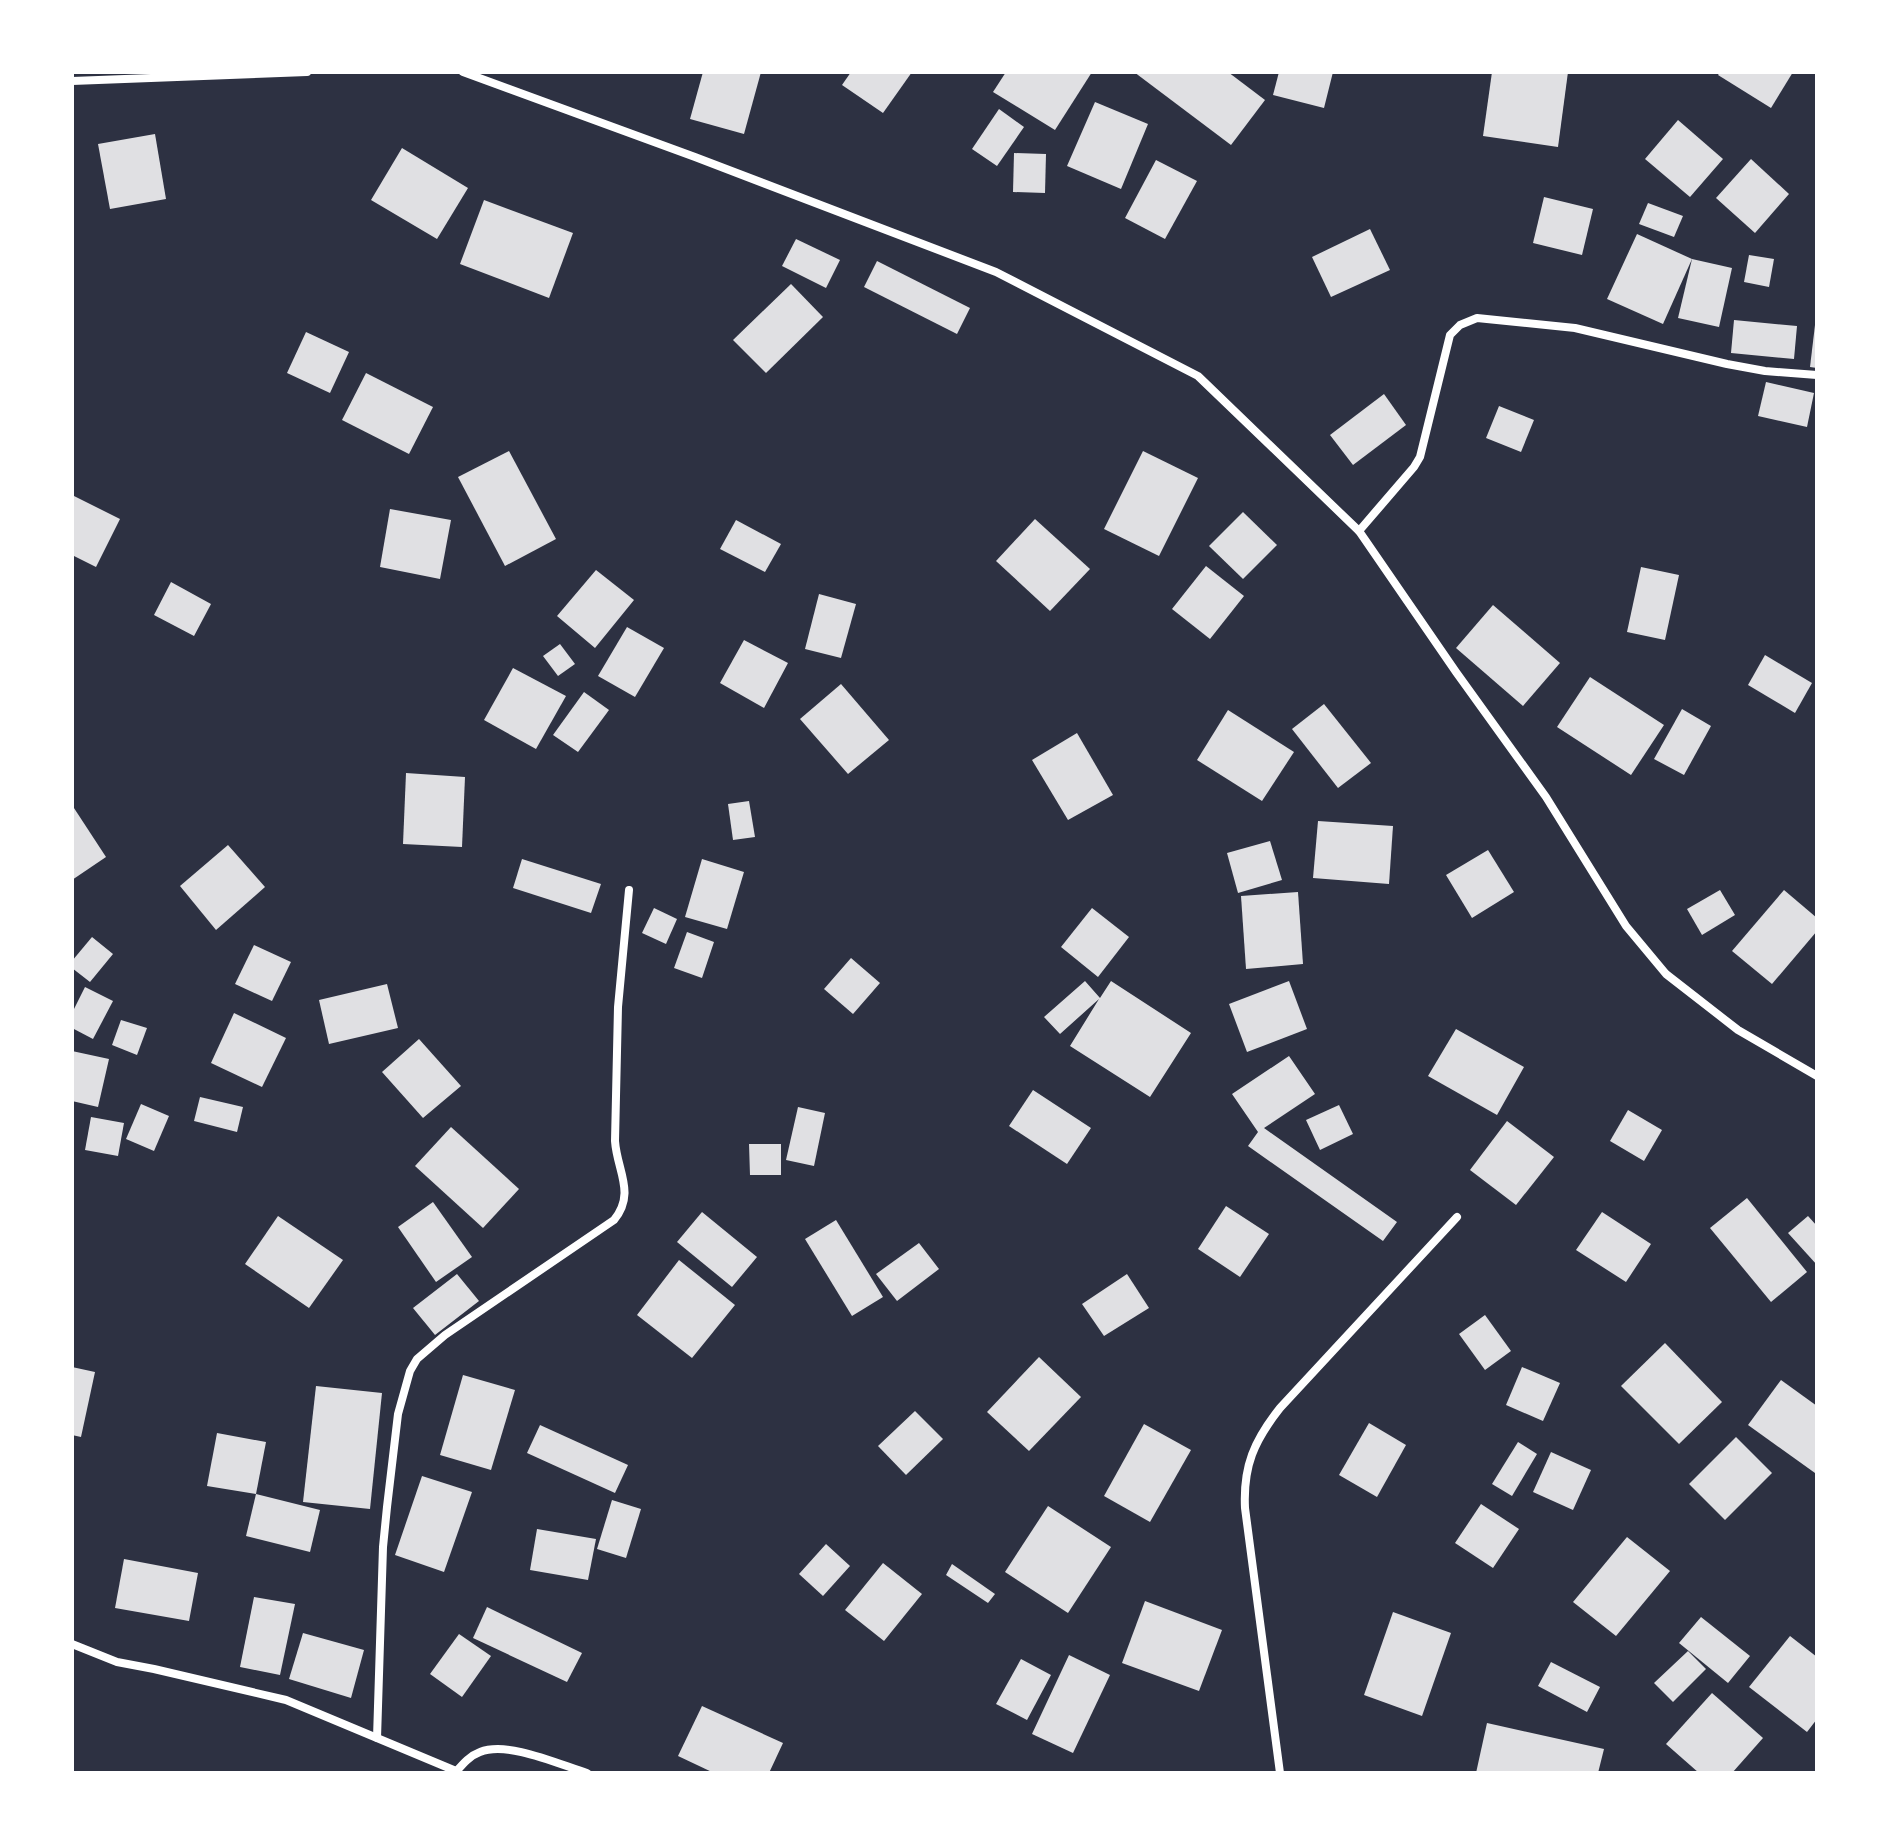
<svg xmlns="http://www.w3.org/2000/svg" width="1889" height="1845" viewBox="0 0 1889 1845" font-family="Raleway,sans-serif">
	<style>
		.building { fill: #e0e0e3 }
		.lines { fill: none; stroke-linecap: round; stroke-linejoin: round }
		.minor { stroke: #fff; stroke-width: 8 }
	</style>
	<rect width="100%" height="100%" fill="#2d3142"/>
	<!-- building -->
	<g class="building">
		<polygon points="703,72 761,72 744,134 690,119"/>
		<polygon points="851,72 912,72 883,113 842,85"/>
		<polygon points="1006,72 1092,72 1055,130 993,92"/>
		<polygon points="1134,72 1228,72 1265,100 1231,145"/>
		<polygon points="1279,72 1333,72 1324,108 1273,95"/>
		<polygon points="1492,72 1568,72 1558,147 1483,136"/>
		<polygon points="1720,72 1793,72 1771,108 1718,75"/>
		<polygon points="1095,102 1148,124 1121,189 1067,166"/>
		<polygon points="999,109 1024,127 997,166 972,149"/>
		<polygon points="1678,120 1723,159 1690,197 1645,159"/>
		<polygon points="155,134 166,199 110,209 98,144"/>
		<polygon points="402,148 468,188 437,239 371,200"/>
		<polygon points="1014,153 1046,154 1045,193 1013,192"/>
		<polygon points="1751,159 1789,194 1755,233 1716,198"/>
		<polygon points="1156,160 1197,181 1165,239 1125,218"/>
		<polygon points="1544,197 1593,209 1582,255 1533,243"/>
		<polygon points="484,200 573,233 549,298 460,264"/>
		<polygon points="1648,203 1683,216 1674,237 1639,224"/>
		<polygon points="1370,229 1390,270 1331,297 1312,257"/>
		<polygon points="1637,234 1692,259 1663,324 1607,299"/>
		<polygon points="796,239 840,260 826,288 782,266"/>
		<polygon points="1749,255 1774,259 1769,287 1744,282"/>
		<polygon points="1692,259 1732,268 1719,327 1678,318"/>
		<polygon points="877,261 970,308 957,334 864,287"/>
		<polygon points="791,284 823,317 766,373 733,340"/>
		<polygon points="1734,320 1797,326 1794,359 1731,353"/>
		<polygon points="1815,325 1817,325 1817,368 1810,367"/>
		<polygon points="306,332 349,352 330,393 287,373"/>
		<polygon points="366,373 433,407 409,454 342,420"/>
		<polygon points="1766,382 1814,393 1807,427 1758,416"/>
		<polygon points="1384,394 1406,425 1353,465 1330,435"/>
		<polygon points="1499,406 1534,420 1521,452 1486,438"/>
		<polygon points="509,451 556,539 505,566 458,477"/>
		<polygon points="1143,451 1198,478 1159,556 1104,529"/>
		<polygon points="72,495 120,519 96,567 72,555"/>
		<polygon points="390,509 451,520 440,579 380,567"/>
		<polygon points="1243,512 1277,545 1243,579 1209,546"/>
		<polygon points="1035,519 1090,569 1050,611 996,561"/>
		<polygon points="736,520 781,544 765,572 720,549"/>
		<polygon points="1206,566 1244,596 1210,639 1172,609"/>
		<polygon points="1641,567 1679,575 1665,640 1627,632"/>
		<polygon points="596,570 634,600 595,648 557,616"/>
		<polygon points="171,582 211,604 194,636 154,615"/>
		<polygon points="819,594 856,604 841,658 805,649"/>
		<polygon points="1493,605 1560,663 1523,706 1456,648"/>
		<polygon points="627,627 664,648 635,697 598,676"/>
		<polygon points="744,640 788,663 764,708 720,683"/>
		<polygon points="560,644 575,664 558,676 543,656"/>
		<polygon points="1765,655 1812,683 1795,713 1748,685"/>
		<polygon points="513,668 566,696 536,749 484,720"/>
		<polygon points="1590,677 1664,725 1631,775 1557,727"/>
		<polygon points="841,684 889,740 848,774 800,719"/>
		<polygon points="584,692 609,710 578,752 553,735"/>
		<polygon points="1324,704 1371,763 1338,788 1292,729"/>
		<polygon points="1682,709 1711,726 1684,775 1654,759"/>
		<polygon points="1228,710 1294,752 1262,801 1197,760"/>
		<polygon points="1077,733 1113,795 1068,820 1032,760"/>
		<polygon points="406,773 465,777 462,847 403,844"/>
		<polygon points="749,801 755,837 733,840 728,804"/>
		<polygon points="72,805 106,857 72,880"/>
		<polygon points="1318,821 1393,826 1389,884 1313,878"/>
		<polygon points="1270,841 1282,880 1238,893 1227,853"/>
		<polygon points="228,845 265,887 216,930 180,886"/>
		<polygon points="1488,850 1514,892 1472,918 1446,875"/>
		<polygon points="522,859 601,884 591,913 513,888"/>
		<polygon points="702,859 744,872 727,929 685,917"/>
		<polygon points="1720,890 1735,915 1702,935 1687,909"/>
		<polygon points="1784,890 1817,918 1817,931 1772,984 1732,951"/>
		<polygon points="1298,892 1303,964 1246,969 1241,896"/>
		<polygon points="654,908 677,919 666,944 642,933"/>
		<polygon points="1092,908 1129,937 1098,977 1061,947"/>
		<polygon points="687,932 714,942 702,978 674,968"/>
		<polygon points="92,937 113,954 90,982 72,968 72,961"/>
		<polygon points="254,945 291,962 272,1001 235,984"/>
		<polygon points="851,958 880,983 853,1014 824,989"/>
		<polygon points="1085,981 1100,998 1111,981 1191,1033 1150,1097 1070,1046 1099,999 1060,1034 1044,1017"/>
		<polygon points="1289,981 1307,1029 1247,1052 1229,1004"/>
		<polygon points="387,984 398,1028 329,1044 319,1000"/>
		<polygon points="85,987 113,1001 93,1039 72,1028 72,1013"/>
		<polygon points="234,1013 286,1038 262,1087 211,1063"/>
		<polygon points="121,1020 147,1028 137,1055 112,1045"/>
		<polygon points="1456,1029 1524,1067 1497,1115 1428,1076"/>
		<polygon points="419,1039 461,1086 423,1118 382,1072"/>
		<polygon points="72,1051 109,1059 98,1107 72,1101"/>
		<polygon points="1289,1056 1315,1094 1264,1128 1397,1222 1383,1241 1248,1146 1258,1132 1232,1094"/>
		<polygon points="1033,1090 1091,1128 1067,1164 1009,1126"/>
		<polygon points="200,1097 243,1107 237,1132 194,1121"/>
		<polygon points="141,1104 169,1116 154,1151 126,1139"/>
		<polygon points="1339,1105 1353,1134 1320,1150 1306,1120"/>
		<polygon points="798,1107 825,1113 814,1166 786,1160"/>
		<polygon points="1628,1110 1662,1130 1644,1161 1610,1141"/>
		<polygon points="91,1117 124,1123 118,1156 85,1150"/>
		<polygon points="1507,1121 1554,1157 1516,1205 1470,1170"/>
		<polygon points="451,1127 519,1189 483,1228 415,1166"/>
		<polygon points="749,1144 781,1144 781,1175 750,1175"/>
		<polygon points="1747,1198 1807,1272 1771,1302 1710,1228"/>
		<polygon points="433,1202 472,1257 436,1282 398,1227"/>
		<polygon points="1226,1206 1269,1234 1240,1277 1198,1249"/>
		<polygon points="702,1212 757,1257 732,1287 677,1242"/>
		<polygon points="1602,1212 1651,1244 1626,1282 1576,1250"/>
		<polygon points="278,1216 343,1260 309,1308 245,1264"/>
		<polygon points="1808,1216 1817,1226 1817,1265 1788,1233"/>
		<polygon points="836,1220 883,1297 852,1316 805,1239"/>
		<polygon points="919,1243 939,1269 897,1301 876,1274"/>
		<polygon points="679,1260 735,1305 692,1358 637,1315"/>
		<polygon points="457,1274 479,1301 435,1335 413,1308"/>
		<polygon points="1127,1274 1149,1308 1104,1336 1082,1304"/>
		<polygon points="1485,1315 1511,1351 1485,1370 1459,1334"/>
		<polygon points="1665,1343 1722,1402 1679,1444 1621,1386"/>
		<polygon points="1039,1357 1081,1397 1029,1451 987,1412"/>
		<polygon points="72,1367 95,1372 81,1437 72,1435"/>
		<polygon points="1522,1367 1560,1383 1543,1421 1506,1405"/>
		<polygon points="463,1375 515,1390 491,1470 440,1455"/>
		<polygon points="1781,1380 1817,1406 1817,1471 1815,1473 1748,1425"/>
		<polygon points="316,1386 382,1393 370,1509 303,1502"/>
		<polygon points="915,1411 943,1439 906,1475 878,1446"/>
		<polygon points="1369,1423 1406,1445 1377,1497 1339,1475"/>
		<polygon points="1144,1424 1191,1450 1150,1522 1104,1496"/>
		<polygon points="540,1425 628,1465 615,1493 527,1453"/>
		<polygon points="217,1433 266,1442 256,1494 207,1486"/>
		<polygon points="1736,1437 1772,1473 1725,1520 1689,1484"/>
		<polygon points="1518,1442 1537,1454 1512,1496 1492,1484"/>
		<polygon points="1551,1452 1591,1470 1573,1510 1533,1492"/>
		<polygon points="422,1476 472,1492 444,1572 395,1555"/>
		<polygon points="256,1494 320,1510 310,1552 246,1536"/>
		<polygon points="612,1500 641,1509 626,1558 597,1549"/>
		<polygon points="1481,1504 1519,1529 1493,1568 1455,1543"/>
		<polygon points="1048,1506 1111,1547 1068,1613 1005,1572"/>
		<polygon points="537,1529 596,1539 588,1580 530,1570"/>
		<polygon points="1627,1537 1670,1571 1616,1636 1573,1602"/>
		<polygon points="826,1544 850,1566 823,1596 799,1574"/>
		<polygon points="124,1559 198,1573 189,1621 115,1608"/>
		<polygon points="883,1563 922,1594 884,1641 845,1610"/>
		<polygon points="952,1564 995,1594 988,1603 946,1575"/>
		<polygon points="254,1597 295,1604 280,1675 240,1667"/>
		<polygon points="1145,1601 1222,1630 1199,1691 1122,1663"/>
		<polygon points="487,1607 582,1653 567,1682 473,1638"/>
		<polygon points="1393,1612 1451,1633 1422,1716 1364,1695"/>
		<polygon points="1701,1617 1750,1656 1728,1683 1679,1643"/>
		<polygon points="303,1633 364,1650 351,1698 289,1679"/>
		<polygon points="459,1634 491,1656 462,1697 430,1674"/>
		<polygon points="1790,1636 1817,1657 1817,1719 1807,1732 1749,1687"/>
		<polygon points="1688,1651 1706,1669 1673,1702 1654,1683"/>
		<polygon points="1069,1655 1110,1675 1073,1753 1032,1734"/>
		<polygon points="1021,1659 1051,1675 1027,1720 996,1704"/>
		<polygon points="1551,1662 1600,1687 1587,1712 1538,1686"/>
		<polygon points="1712,1693 1763,1738 1732,1773 1699,1773 1666,1744"/>
		<polygon points="702,1706 783,1743 769,1773 714,1773 678,1756"/>
		<polygon points="1487,1723 1604,1749 1598,1773 1476,1773"/>
	</g>
	<g class="lines">
		<!-- minor -->
		<g class="minor">
			<polyline points="463,72 695,157 996,272 1198,376 1359,531 1456,672 1546,797 1626,926 1666,974 1738,1030 1817,1076"/>
			<polyline points="72,81 307,72"/>
			<polyline points="1359,531 1414,467 1420,457 1450,335 1460,325 1477,318 1575,328 1727,364 1765,371 1817,375"/>
			<polyline points="72,1644 117,1662 154,1669 286,1700 456,1771"/>
			<path d="M377,1738L383,1547L387,1507L398,1414L410,1371L417,1359L445,1335L614,1220C636,1193 617,1171 615,1141L618,1007L629,890"/>
			<path d="M455,1773C462,1765 469,1756 480,1752C508,1741 558,1764 587,1773"/>
			<path d="M1280,1773L1245,1508C1243,1466 1254,1441 1280,1408L1457,1217"/>
		</g>
	</g>
	<!-- border -->
	<rect width="1889" height="1845" fill="none" stroke="#ffffff" stroke-width="148"/>
</svg>
